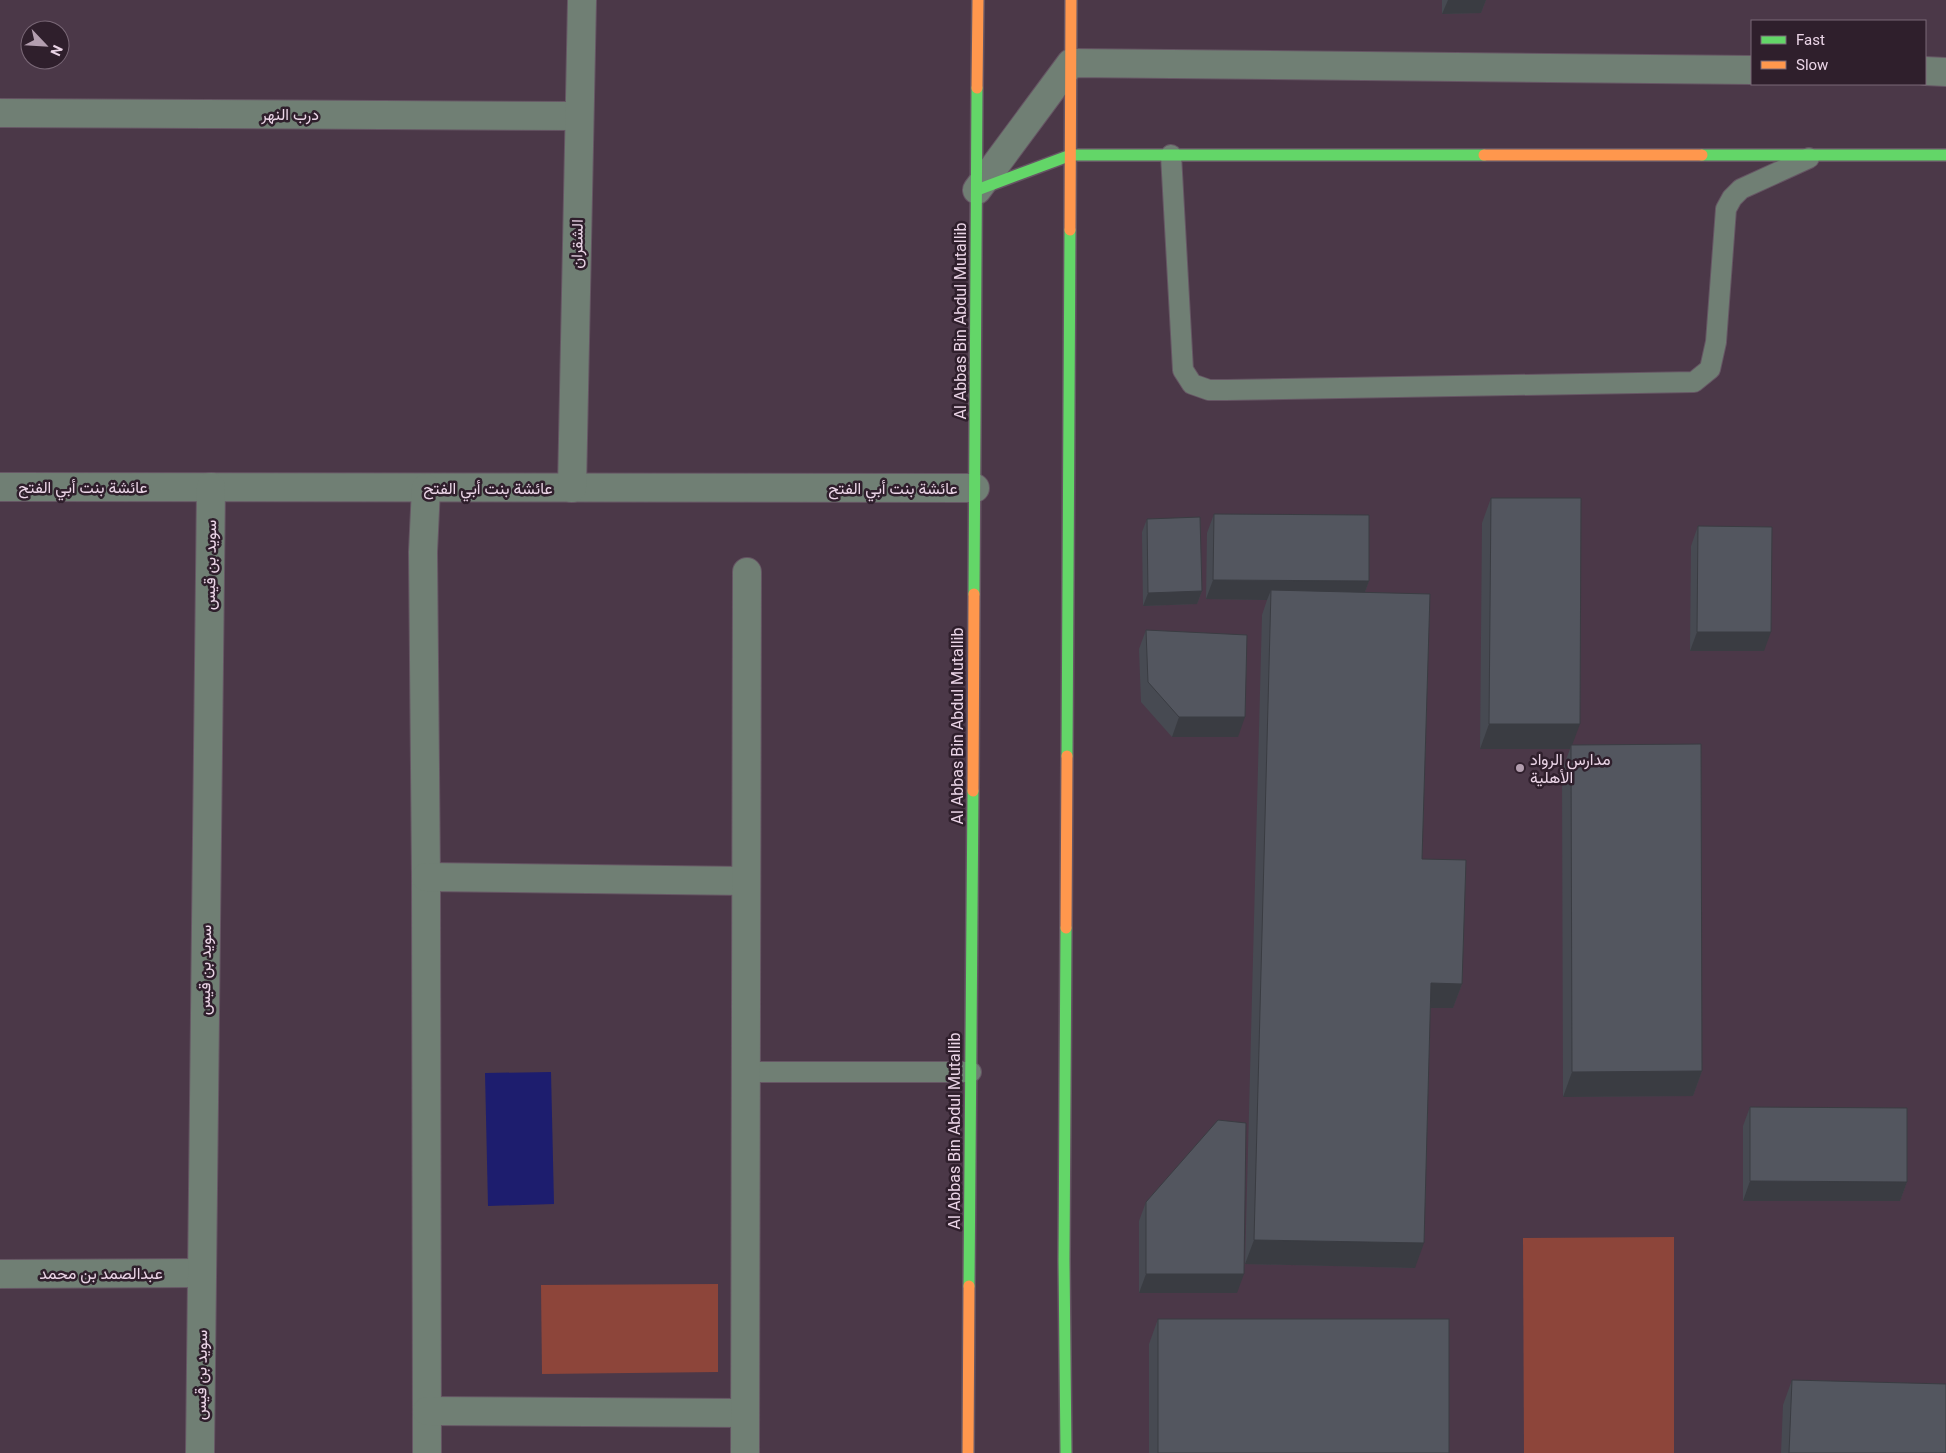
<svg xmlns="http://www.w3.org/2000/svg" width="1946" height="1453" viewBox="0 0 1946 1453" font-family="Roboto,Vazirmatn,sans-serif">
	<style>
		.green { fill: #8d453a }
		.water { fill: #1d1d6e }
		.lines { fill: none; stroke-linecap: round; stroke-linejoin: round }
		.lane-casing { stroke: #665664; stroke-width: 22 }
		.street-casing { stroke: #665664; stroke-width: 30 }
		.fast-casing { stroke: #665664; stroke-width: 14 }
		.slow-casing { stroke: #665664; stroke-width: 14 }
		.lane { stroke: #707f74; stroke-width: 20 }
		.street { stroke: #707f74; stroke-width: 28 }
		.fast { stroke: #63d668; stroke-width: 11 }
		.slow { stroke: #ff974d; stroke-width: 11 }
		.wall { fill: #474a52 }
		.shaded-wall { fill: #3a3c42 }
		.building { fill: #53565f; stroke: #3a3c42 }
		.poi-dot { fill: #b39eaf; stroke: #2f1f2c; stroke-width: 2 }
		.labels { text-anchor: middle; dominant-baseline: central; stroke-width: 5; stroke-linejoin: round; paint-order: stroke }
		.street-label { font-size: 16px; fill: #ebd5e7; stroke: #2f1f2c }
		.poi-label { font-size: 16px; fill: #ebd5e7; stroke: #2f1f2c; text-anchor: start }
	</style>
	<rect width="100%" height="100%" fill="#4b3848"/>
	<!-- green -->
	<g class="green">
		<polygon points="1674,1237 1674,1453 1524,1453 1523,1238"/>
		<polygon points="718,1284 718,1372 542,1374 541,1285"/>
	</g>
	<!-- water -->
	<polygon class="water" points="551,1072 554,1204 488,1206 485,1073"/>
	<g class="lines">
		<!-- lane casing -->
		<g class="lane-casing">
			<g id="lane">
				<polyline points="1171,155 1183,370 1192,384 1209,390 1226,390 1694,382 1710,369 1716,342 1726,209 1732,198 1741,189 1809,158"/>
				<polyline points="747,1072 971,1072"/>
			</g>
		</g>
		<!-- street casing -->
		<g class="street-casing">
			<g id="street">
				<polyline points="1925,71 1946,72"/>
				<polyline points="0,113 579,116"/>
				<polyline points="977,190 1071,63 1752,70"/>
				<polyline points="0,487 975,488"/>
				<polyline points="426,488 423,552 426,877 427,1453"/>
				<polyline points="572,488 582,0"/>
				<polyline points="426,877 746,881"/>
				<polyline points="0,1274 202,1273"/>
				<polyline points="427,1411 745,1413"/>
				<polyline points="200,1453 211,487"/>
				<polyline points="745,1453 747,572"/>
			</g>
		</g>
		<!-- fast casing -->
		<g class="fast-casing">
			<g id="fast">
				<polyline points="1702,155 1946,155"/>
				<polyline points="977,190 1071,155 1484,155"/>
				<polyline points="974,594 977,88"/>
				<polyline points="1067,756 1070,230"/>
				<polyline points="1066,928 1064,1260 1066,1453"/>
				<polyline points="969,1286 973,791"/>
			</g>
		</g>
		<!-- slow casing -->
		<g class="slow-casing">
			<g id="slow">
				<polyline points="977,88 978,0"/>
				<polyline points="1484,155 1702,155"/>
				<polyline points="1070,230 1071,0"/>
				<polyline points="973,791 974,594"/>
				<polyline points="1066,928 1067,756"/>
				<polyline points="968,1453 969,1286"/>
			</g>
		</g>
		<!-- lane -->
		<use href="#lane" class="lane"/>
		<!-- street -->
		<use href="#street" class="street"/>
		<!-- fast -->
		<use href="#fast" class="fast"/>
		<!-- slow -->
		<use href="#slow" class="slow"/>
	</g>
	<!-- wall -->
	<g class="wall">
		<polygon points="1442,0 1486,0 1481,13 1442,14"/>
		<polygon points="1491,498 1572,745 1702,1071 1693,1096 1563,1097 1562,770 1570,749 1480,749 1482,523"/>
		<polygon points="1214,514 1369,581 1365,592 1422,859 1462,984 1453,1008 1430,1008 1415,1268 1245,1264 1262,615 1267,600 1206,599 1207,533"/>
		<polygon points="1147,519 1202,591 1197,604 1143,606 1142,532"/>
		<polygon points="1698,526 1764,651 1690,651 1691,546"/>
		<polygon points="1146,630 1238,737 1172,737 1141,702 1139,649"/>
		<polygon points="1750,1107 1907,1182 1900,1201 1743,1201 1743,1126"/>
		<polygon points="1146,1202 1237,1293 1139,1293 1139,1221"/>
		<polygon points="1158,1319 1449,1453 1149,1453 1149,1344"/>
		<polygon points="1792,1380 1946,1453 1781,1453 1783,1405"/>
	</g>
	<!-- shaded-wall -->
	<g class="shaded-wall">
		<polygon points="1448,0 1486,0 1481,13 1442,14"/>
		<polygon points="1213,580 1369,581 1362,600 1271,590 1267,600 1206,599"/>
		<polygon points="1202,591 1197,604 1143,606 1148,593"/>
		<polygon points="1697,632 1771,632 1764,651 1690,651"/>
		<polygon points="1179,717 1245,717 1238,737 1172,737"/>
		<polygon points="1489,724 1580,724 1571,748 1571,745 1570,749 1480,749"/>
		<polygon points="1431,983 1462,984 1453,1008 1422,1008"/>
		<polygon points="1702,1071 1693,1096 1563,1097 1572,1072"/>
		<polygon points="1750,1181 1907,1182 1900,1201 1743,1201"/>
		<polygon points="1254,1240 1424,1243 1415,1268 1245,1264"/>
		<polygon points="1146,1274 1244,1274 1237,1293 1139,1293"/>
	</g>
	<!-- building -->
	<g class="building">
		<polygon points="1491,498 1581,498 1580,724 1489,724"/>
		<polygon points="1214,514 1369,515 1369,581 1213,580"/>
		<polygon points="1200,517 1202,591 1148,593 1147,519"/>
		<polygon points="1698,526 1772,527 1771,632 1697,632"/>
		<polygon points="1271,590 1430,594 1422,859 1466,860 1462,984 1431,983 1424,1243 1254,1240"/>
		<polygon points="1146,630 1247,635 1245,717 1179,717 1148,682"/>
		<polygon points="1701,744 1702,1071 1572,1072 1571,745"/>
		<polygon points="1750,1107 1907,1108 1907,1182 1750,1181"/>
		<polygon points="1218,1120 1246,1123 1244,1274 1146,1274 1146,1202"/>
		<rect x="1158" y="1319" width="291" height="134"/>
		<polygon points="1792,1380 1946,1384 1946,1453 1789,1453"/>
	</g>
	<!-- markers -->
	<circle class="poi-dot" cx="1520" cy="768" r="5"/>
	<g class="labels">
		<!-- street labels -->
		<g class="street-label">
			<text x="290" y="114">درب النهر</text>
			<text transform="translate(577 244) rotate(-89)">الشقران</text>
			<text transform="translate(960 321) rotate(-90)">Al Abbas Bin Abdul Mutallib</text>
			<text x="83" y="487">عائشة بنت أبي الفتح</text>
			<text x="488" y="488">عائشة بنت أبي الفتح</text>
			<text x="893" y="488">عائشة بنت أبي الفتح</text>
			<text transform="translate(210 565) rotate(-89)">سويد بن قيس</text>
			<text transform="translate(957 726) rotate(-90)">Al Abbas Bin Abdul Mutallib</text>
			<text transform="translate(205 970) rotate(-89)">سويد بن قيس</text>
			<text transform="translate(954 1131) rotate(-90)">Al Abbas Bin Abdul Mutallib</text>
			<text x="101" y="1273">عبدالصمد بن محمد</text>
			<text transform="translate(201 1375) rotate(-89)">سويد بن قيس</text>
		</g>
		<!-- poi labels -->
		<g class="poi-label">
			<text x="1530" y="759">مدارس الرواد<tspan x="1530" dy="18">الأهلية</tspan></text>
		</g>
	</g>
	<!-- legend -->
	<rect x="1751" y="20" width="175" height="65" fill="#2f1f2c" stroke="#7a6877"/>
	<rect x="1761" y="36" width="25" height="8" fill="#63d668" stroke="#7a6877"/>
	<text x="1796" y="45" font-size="15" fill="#ebd5e7">Fast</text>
	<rect x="1761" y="61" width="25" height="8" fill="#ff974d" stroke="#7a6877"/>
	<text x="1796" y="70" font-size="15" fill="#ebd5e7">Slow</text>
	<!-- north arrow -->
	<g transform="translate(45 45) rotate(115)"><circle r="24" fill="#2f1f2c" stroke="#7a6877"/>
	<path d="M0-4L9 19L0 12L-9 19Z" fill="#b39eaf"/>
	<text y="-8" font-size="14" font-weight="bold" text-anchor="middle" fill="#ebd5e7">N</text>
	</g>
</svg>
